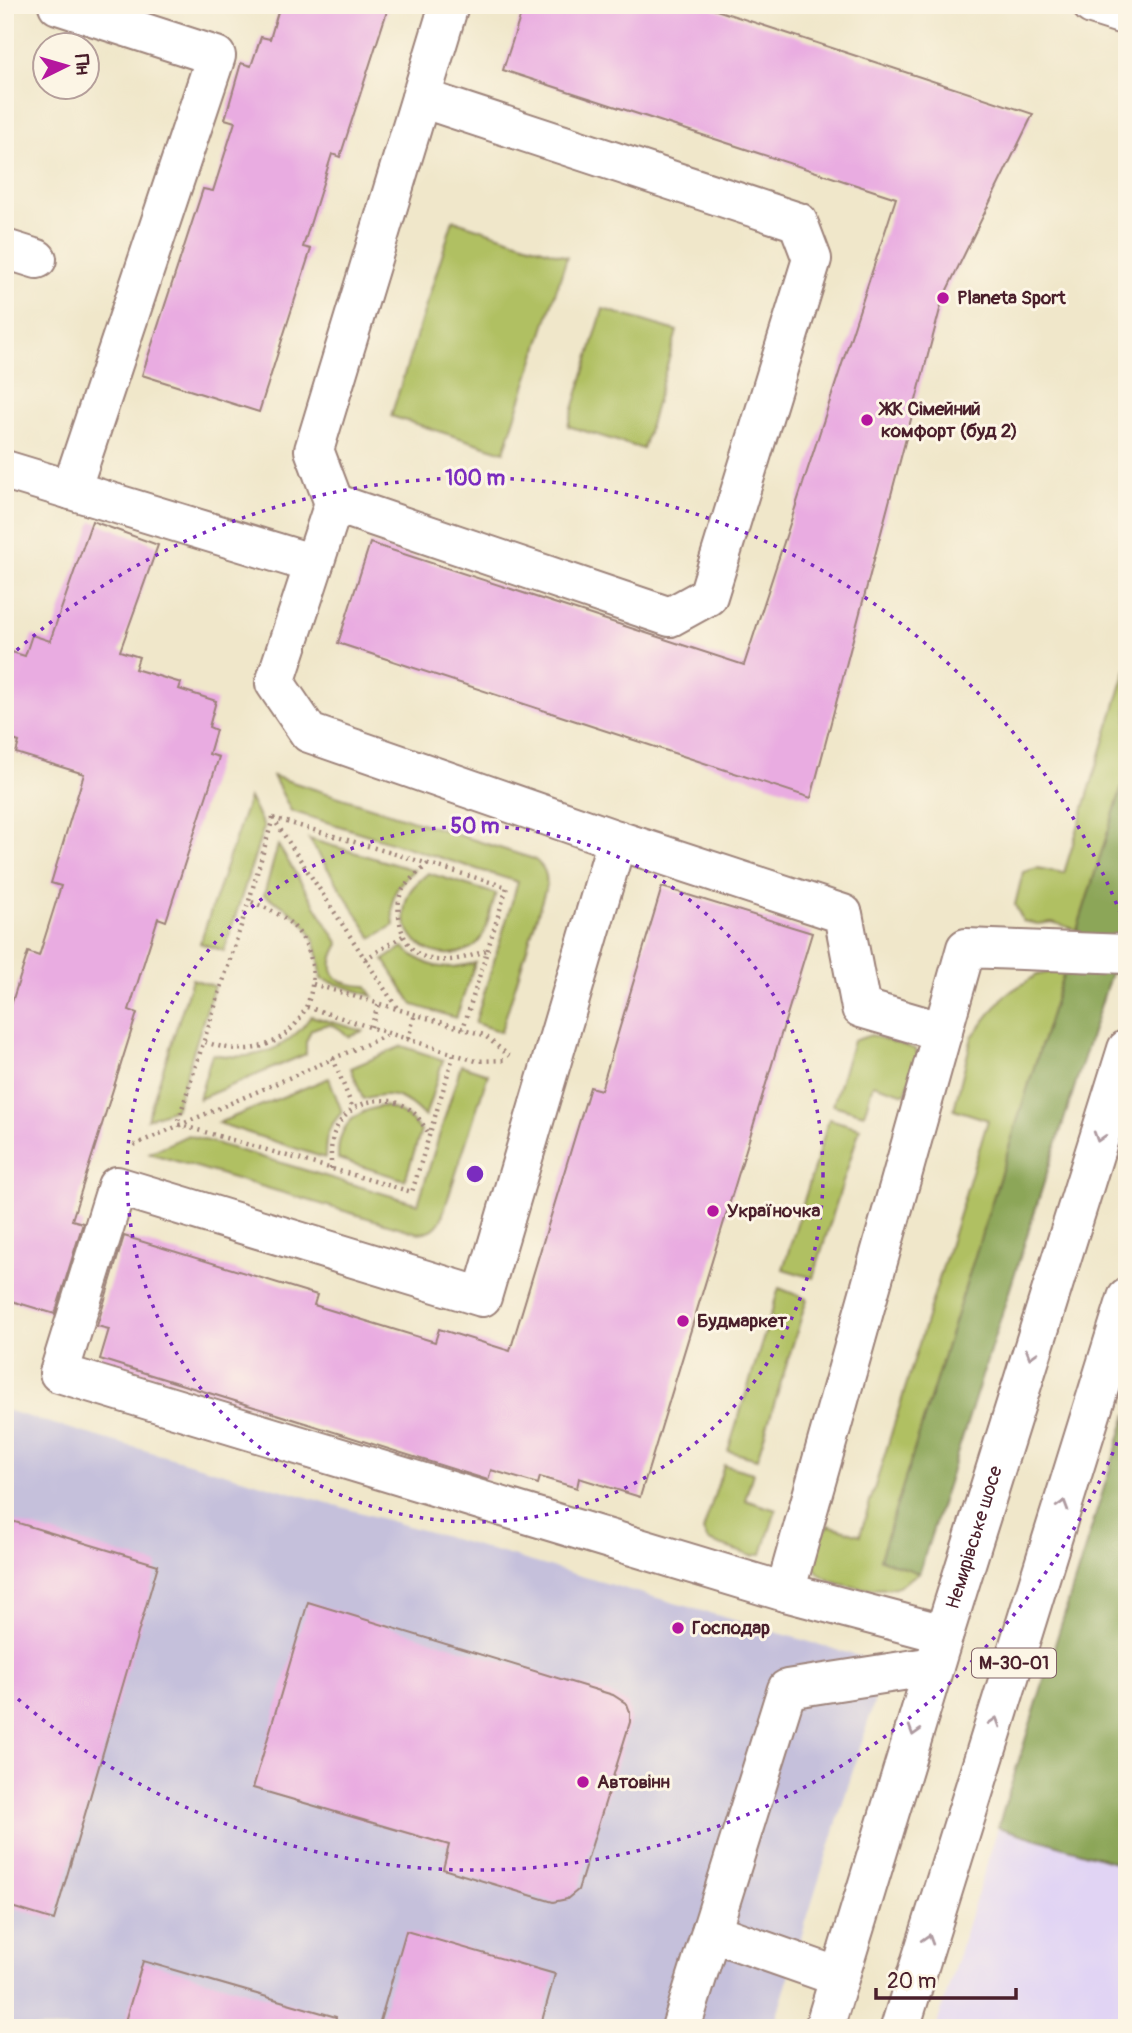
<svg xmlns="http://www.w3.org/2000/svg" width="1132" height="2033" viewBox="0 0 1132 2033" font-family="Pangolin,sans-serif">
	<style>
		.built { fill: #e1d4f4 }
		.industrial { fill: #c5c0db }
		.green { fill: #b0c062; stroke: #7d7046; stroke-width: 2 }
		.forest { fill: #8ca658; stroke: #6b6242; stroke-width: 2 }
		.building { fill: #e9ace1 }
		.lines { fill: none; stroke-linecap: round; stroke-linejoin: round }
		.minor-casing { stroke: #9d837a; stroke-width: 42 }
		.major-casing { stroke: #9d837a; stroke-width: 42 }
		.path { stroke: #9d837a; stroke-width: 4.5; stroke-dasharray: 2 5; stroke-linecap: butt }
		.minor { stroke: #fff; stroke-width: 38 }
		.major { stroke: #fff; stroke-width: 38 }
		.oneway { stroke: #ae9aa0 }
		.ring { fill: none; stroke: #7b2cbf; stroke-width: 3.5; stroke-dasharray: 3.5 7 }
		.poi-dot { fill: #b5179e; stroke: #fcf5e5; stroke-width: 2.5 }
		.labels { text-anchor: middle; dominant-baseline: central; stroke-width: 6; stroke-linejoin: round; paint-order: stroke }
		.shield { fill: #fcf5e5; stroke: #7f5f63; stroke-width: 2 }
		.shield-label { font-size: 18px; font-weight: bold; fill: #4a1f2b }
		.poi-label { font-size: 19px; font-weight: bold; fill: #4a1f2b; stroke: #fcf5e5; text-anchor: start }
		.street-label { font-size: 19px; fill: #4a1f2b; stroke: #fcf5e5 }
		.centre { fill: #7b2cbf; stroke: #fcf5e5; stroke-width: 3.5 }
		.ring-label { font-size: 21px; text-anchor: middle; font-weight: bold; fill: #7b2cbf; stroke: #fcf5e5; stroke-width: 6; stroke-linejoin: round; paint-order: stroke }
	</style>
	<rect width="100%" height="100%" fill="#fcf5e5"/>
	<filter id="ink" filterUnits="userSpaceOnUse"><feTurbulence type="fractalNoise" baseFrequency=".0143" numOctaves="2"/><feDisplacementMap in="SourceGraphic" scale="14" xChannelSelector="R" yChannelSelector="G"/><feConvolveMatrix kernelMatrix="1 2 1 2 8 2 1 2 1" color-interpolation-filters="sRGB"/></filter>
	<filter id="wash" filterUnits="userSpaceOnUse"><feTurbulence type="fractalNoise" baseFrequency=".00686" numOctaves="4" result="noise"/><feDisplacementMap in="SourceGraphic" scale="28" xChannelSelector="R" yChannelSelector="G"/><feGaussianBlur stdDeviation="1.57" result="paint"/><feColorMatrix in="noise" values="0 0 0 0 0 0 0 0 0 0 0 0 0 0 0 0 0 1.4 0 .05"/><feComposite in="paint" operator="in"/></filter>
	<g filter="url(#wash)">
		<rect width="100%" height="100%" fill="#f0e7ca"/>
		<!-- built -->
		<polygon class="built" points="998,1827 1127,1866 1127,2028 936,2028"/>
		<!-- industrial -->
		<polygon class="industrial" points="5,1410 886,1664 773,2028 5,2028"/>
		<!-- green -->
		<g class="green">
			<polygon points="453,220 567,257 504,452 391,416"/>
			<polygon points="603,309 677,331 643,449 568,426"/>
			<polygon points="1127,667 1127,771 1077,930 1052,922 1038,924 1023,921 1015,905 1023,872 1037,868 1064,873"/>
			<path d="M273,776L534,859C544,867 548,874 546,887L501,1032L475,1023L518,882L291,811Z"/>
			<polygon points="249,798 264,827 224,951 200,943"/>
			<path d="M309,839L414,870C393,888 390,897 394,925L372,938Z"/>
			<path d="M278,845L339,944C322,973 336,985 366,986L373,996L321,979C318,931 306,918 264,895Z"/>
			<path d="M428,873L496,894C492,906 487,930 480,940C476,946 468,950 462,952C424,963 392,929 409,893C413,885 422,879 428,873Z"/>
			<path d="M403,947C427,969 443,971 475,963L456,1018L413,1005L384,960Z"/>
			<path d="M1065,969L880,1559L919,1573C912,1577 903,1585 895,1587C877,1592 814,1587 813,1561C813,1550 823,1535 828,1525L860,1535L988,1120L954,1109L972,1037L1005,995L1037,975Z"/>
			<polygon points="192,979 214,986 175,1109 147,1119"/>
			<path d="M311,1016L363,1031L348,1037C337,1023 327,1022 311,1030L306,1042V1054L199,1099L212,1054C253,1062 287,1051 311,1016Z"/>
			<polygon points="871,1035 915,1049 919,1057 905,1094 873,1084 864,1114 833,1105 853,1041"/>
			<path d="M402,1046L443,1060L425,1117C405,1096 391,1090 363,1099L351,1068Z"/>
			<path d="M461,1065L488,1074L441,1220C435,1230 429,1232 418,1233L149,1153L188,1135L418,1204Z"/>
			<path d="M329,1078L342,1112C328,1128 325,1135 325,1158L218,1123Z"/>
			<path d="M384,1106C400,1111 410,1117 421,1131L405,1180L338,1159C337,1127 353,1111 384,1106Z"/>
			<polygon points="829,1119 860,1128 813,1278 783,1269"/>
			<polygon points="779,1288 807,1299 757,1459 728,1451"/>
			<polygon points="724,1465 753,1473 745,1500 776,1510 762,1554 752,1556 708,1541 703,1531"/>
		</g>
		<!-- forest -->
		<g class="forest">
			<polygon points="1127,771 1127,923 919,1573 880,1559"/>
			<polygon points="1127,1414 1127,1866 998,1827"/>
		</g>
		<g id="blocks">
			<!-- building -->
			<g class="building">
				<polygon points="280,5 389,5 340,157 332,154 303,247 311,249 259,412 142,375 203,189 213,191 235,122 225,119 241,63 251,66 261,37 270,39"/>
				<polygon points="524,5 701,5 1033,114 943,298 811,798 338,643 370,543 744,665 896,198 503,70"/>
				<polygon points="92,521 158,545 120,651 139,657 135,669 181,683 179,689 216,701 209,727 216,730 209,754 219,757 166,921 158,918 129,1010 137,1013 72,1220 83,1223 55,1314 5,1299 5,1024 28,952 39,956 61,886 51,883 84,774 16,753 19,742 5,737 5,650 25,656 32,635 50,641"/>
				<polygon points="662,887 812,933 640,1497 579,1478 577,1488 540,1477 538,1484 491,1470 488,1480 100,1359 109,1329 97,1326 124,1236 317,1295 314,1305 435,1342 439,1329 510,1351 590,1087 601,1090"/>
				<polygon points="5,1519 158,1565 54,1920 5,1905"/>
				<polygon points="308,1602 613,1695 627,1704 630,1712 630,1722 578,1890 567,1899 553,1902 443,1869 449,1845 253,1788"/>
				<polygon points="406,1931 555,1974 540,2028 378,2028"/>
				<polygon points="143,1961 336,2017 335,2028 123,2028"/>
			</g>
		</g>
	</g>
	<g filter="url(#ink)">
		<use href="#blocks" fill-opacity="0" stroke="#9d837a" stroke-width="2"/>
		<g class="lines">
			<!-- minor casing -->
			<g class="minor-casing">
				<g id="minor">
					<polyline points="58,5 216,56 71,490 314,564"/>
					<polyline points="1092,5 1127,16"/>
					<polyline points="421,98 798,222 812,259 708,596 670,617 334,503 275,683 309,733 617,840"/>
					<polyline points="5,249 37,259"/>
					<polyline points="5,470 71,490"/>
					<polyline points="334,503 314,450 449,5"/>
					<polyline points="943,1032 861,1008 843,914 617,840 482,1297 117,1186 59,1373 785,1592 944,1634"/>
					<polyline points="785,1592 966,948 1127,954"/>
					<polyline points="711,1932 787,1689 934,1666"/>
					<polyline points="681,2028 711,1932 839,1977"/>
				</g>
			</g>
			<!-- major casing -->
			<g class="major-casing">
				<g id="major">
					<path id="s1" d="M824,2028L944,1634L1127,1049"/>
					<polyline points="900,2028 1127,1298"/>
				</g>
			</g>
			<!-- path -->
			<g class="path">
				<polyline points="273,818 249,901 177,1124 412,1192 454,1054"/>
				<polyline points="273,818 507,887 463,1029"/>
				<polyline points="273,818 397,1008"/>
				<path d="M428,864C418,873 404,883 400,896C397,906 399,918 401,928C413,971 456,963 487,950"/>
				<polyline points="365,959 403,936"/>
				<polyline points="313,984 484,1035 509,1056"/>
				<polyline points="307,1007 476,1061 508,1060"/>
				<polyline points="371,1027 379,1003"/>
				<polyline points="408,1039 415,1014"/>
				<path d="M205,1042C226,1049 247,1053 268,1044C314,1026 327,964 295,928C283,914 266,908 249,901"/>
				<polyline points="333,1058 353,1109"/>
				<polyline points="134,1145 390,1034"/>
				<path d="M331,1169C331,1156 330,1143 335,1131C347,1103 382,1091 408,1108C417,1114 423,1125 429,1134"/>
			</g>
			<!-- minor -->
			<use href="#minor" class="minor"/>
			<!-- major -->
			<use href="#major" class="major"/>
		</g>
		<!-- one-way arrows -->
		<defs><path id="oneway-chevron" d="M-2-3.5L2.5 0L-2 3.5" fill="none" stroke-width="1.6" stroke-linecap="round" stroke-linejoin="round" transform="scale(1.75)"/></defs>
		<g class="oneway">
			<use href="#oneway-chevron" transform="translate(1099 1137) rotate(107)"/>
			<use href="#oneway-chevron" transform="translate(1031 1354) rotate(107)"/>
			<use href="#oneway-chevron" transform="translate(1063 1505) rotate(-73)"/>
			<use href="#oneway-chevron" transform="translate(995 1722) rotate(-73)"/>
			<use href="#oneway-chevron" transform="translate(914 1731) rotate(107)"/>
			<use href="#oneway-chevron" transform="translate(928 1939) rotate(-73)"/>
		</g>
	</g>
	<!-- distance rings -->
	<g class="ring">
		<circle cx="475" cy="1174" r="348"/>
		<path d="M1125 1423A696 696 0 0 1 9 1691M9 657A696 696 0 0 1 1125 925"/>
	</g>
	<!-- markers -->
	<g class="poi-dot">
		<circle cx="943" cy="298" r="7"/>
		<circle cx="867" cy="420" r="7"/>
		<circle cx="713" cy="1211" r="7"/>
		<circle cx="683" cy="1321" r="7"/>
		<circle cx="678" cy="1628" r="7"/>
		<circle cx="583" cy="1782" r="7"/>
	</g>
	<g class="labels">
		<!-- shield labels -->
		<rect class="shield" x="972" y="1648.5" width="84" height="29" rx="5"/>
		<g class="shield-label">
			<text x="1014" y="1663">М-30-01</text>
		</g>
		<!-- poi labels -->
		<g class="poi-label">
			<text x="957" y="298">Planeta Sport</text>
			<text x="881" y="409">ЖК Сімейний<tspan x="881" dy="22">комфорт (буд 2)</tspan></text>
			<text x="727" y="1211">Україночка</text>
			<text x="697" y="1321">Будмаркет</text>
			<text x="692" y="1628">Господар</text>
			<text x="597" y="1782">Автовінн</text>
		</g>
		<!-- street labels -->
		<g class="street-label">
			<text stroke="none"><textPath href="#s1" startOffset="513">Немирівське шосе</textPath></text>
		</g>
	</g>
	<circle cx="475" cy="1174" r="10" class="centre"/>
	<g class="ring-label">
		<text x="475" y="485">100 m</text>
		<text x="475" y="833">50 m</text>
	</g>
	<!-- margin -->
	<rect width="1132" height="2033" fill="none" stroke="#fcf5e5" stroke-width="28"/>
	<!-- north arrow -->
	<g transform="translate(66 66) rotate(85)"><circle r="33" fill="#fcf5e5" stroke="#b59f9b" stroke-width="2"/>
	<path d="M0-5L12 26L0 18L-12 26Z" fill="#b5179e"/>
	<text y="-10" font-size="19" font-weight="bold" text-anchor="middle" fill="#4a1f2b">Пн</text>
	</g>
	<!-- scale -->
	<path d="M876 1988v10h140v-10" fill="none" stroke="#4a1f2b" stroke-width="3.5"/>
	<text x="887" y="1988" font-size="21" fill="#4a1f2b" stroke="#fcf5e5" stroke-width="5" paint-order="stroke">20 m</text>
</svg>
